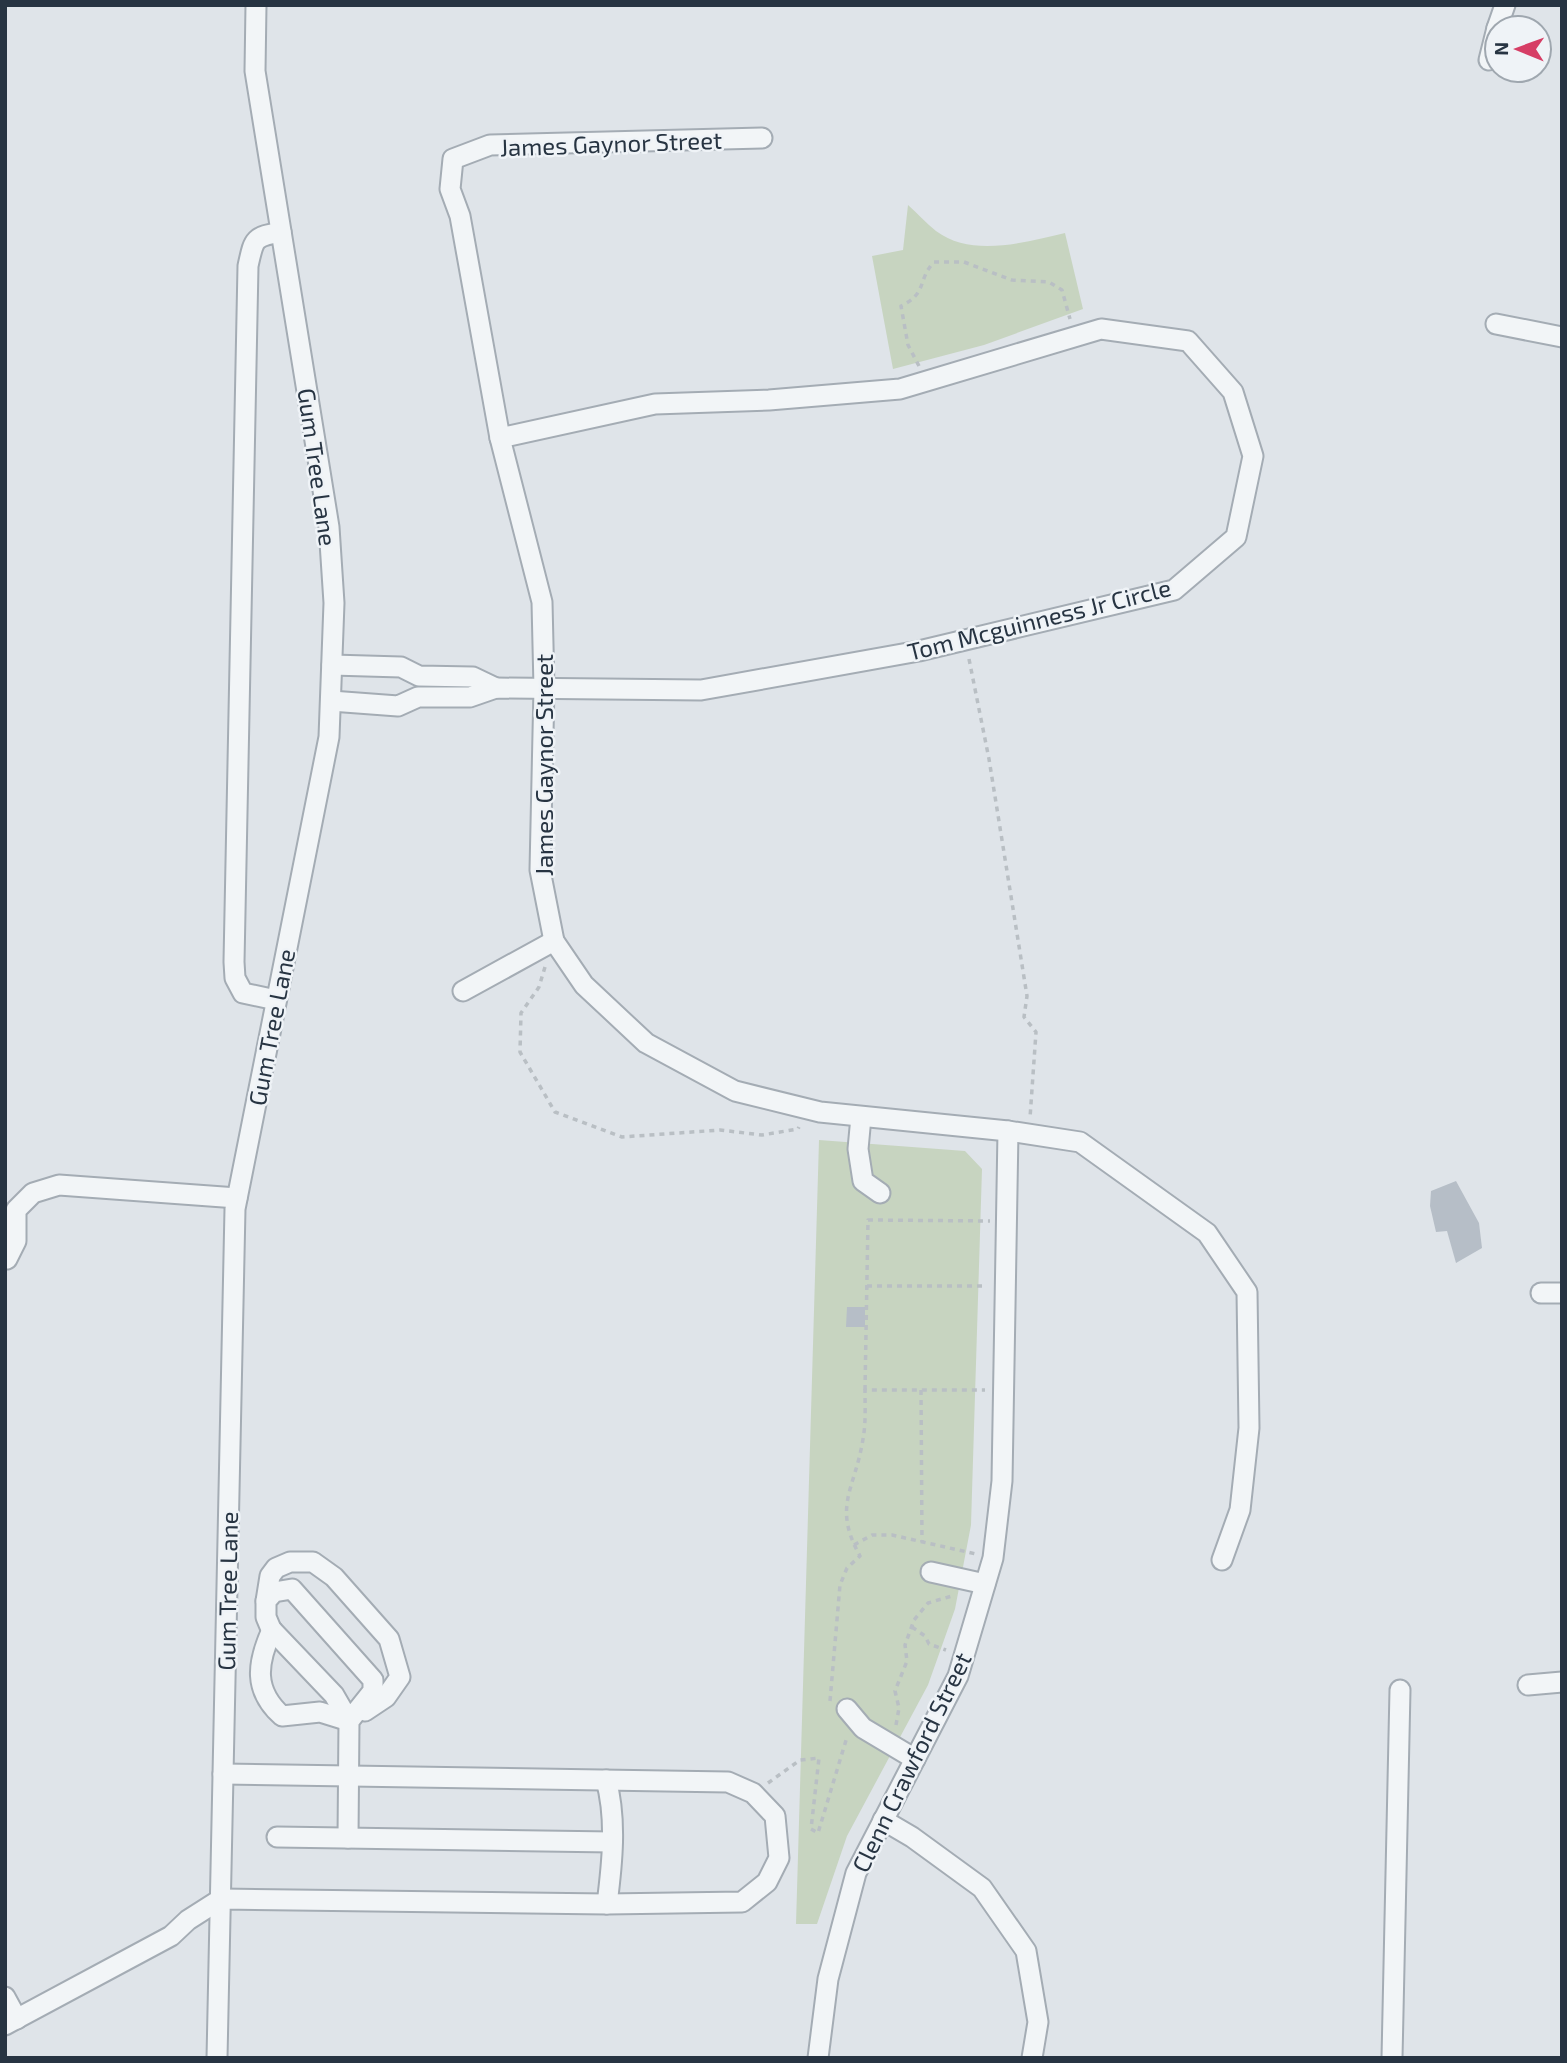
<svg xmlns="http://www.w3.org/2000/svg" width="1567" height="2063" viewBox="0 0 1567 2063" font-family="'Exo 2',sans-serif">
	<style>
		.green { fill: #c7d4c0 }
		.building { fill: #b6bec7 }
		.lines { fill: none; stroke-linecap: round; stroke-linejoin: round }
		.minor-casing { stroke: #a4acb4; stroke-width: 23 }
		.path { stroke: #b9bfc4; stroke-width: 3.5; stroke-dasharray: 5 5; stroke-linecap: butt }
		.minor { stroke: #f2f5f7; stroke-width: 19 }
		.labels { text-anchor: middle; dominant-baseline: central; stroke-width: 5; stroke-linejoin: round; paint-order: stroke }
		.street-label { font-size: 24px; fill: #273442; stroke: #eff3f7 }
	</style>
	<rect width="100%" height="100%" fill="#dfe4e9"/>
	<!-- green -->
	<g class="green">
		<path d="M908,205C917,213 926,223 936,231C972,258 1026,242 1065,233L1083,309L984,345L893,369L872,256L903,250Z"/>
		<polygon points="819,1140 965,1151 982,1169 971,1525 955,1609 928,1685 847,1836 817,1924 796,1924"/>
	</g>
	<!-- building -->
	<g class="building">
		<polygon points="1456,1181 1479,1223 1482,1248 1456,1263 1447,1231 1436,1232 1430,1206 1431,1191"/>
		<polygon points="847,1307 865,1307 865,1327 846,1327"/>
	</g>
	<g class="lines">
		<!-- minor casing -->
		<g class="minor-casing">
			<g id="minor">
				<polyline points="1497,28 1505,5"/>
				<polyline points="1489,60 1497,28"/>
				<polyline points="762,138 490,145 453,159 450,189 460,216 500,438 542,602 544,688 540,870 554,941 584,985 646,1043 735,1091 820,1112 1008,1131 1080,1142 1207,1233 1247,1292 1249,1428 1240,1510 1222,1560"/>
				<polyline points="1496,324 1562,337"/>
				<polyline points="332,665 401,667 419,676 473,677 496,688"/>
				<polyline points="331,701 398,706 418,697 470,697 496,688 701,690 919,651 1174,590 1236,537 1253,456 1233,392 1188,341 1101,329 900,389 769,400 655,404 500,438"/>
				<polyline points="463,991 554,941"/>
				<path d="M276,1000L243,993L235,978L234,962L248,266C254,239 253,237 281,232"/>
				<polyline points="861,1117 858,1149 863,1181 880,1193"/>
				<polyline points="7,1259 16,1241 16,1210 33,1193 59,1185 237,1198"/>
				<polyline points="1541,1293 1562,1293"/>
				<polyline points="931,1572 985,1584"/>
				<polyline points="266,1601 270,1576 276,1568 290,1562 313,1562 334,1577 389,1639 400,1677 386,1697 365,1711"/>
				<path d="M272,1630C257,1663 253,1690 282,1716L320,1712L349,1721"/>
				<polyline points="1528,1685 1562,1682"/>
				<polyline points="847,1709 863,1728 915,1759"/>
				<path d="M606,1780C617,1819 612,1865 607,1904"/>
				<polyline points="883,1820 912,1837 982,1888 1026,1951 1038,2022 1032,2058"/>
				<polyline points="277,1837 612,1842"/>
				<polyline points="348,1838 349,1721 334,1695 271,1629 266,1617 266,1601 274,1592 292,1589 373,1680 373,1691 349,1721"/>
				<polyline points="5,1997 17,2019"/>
				<polyline points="5,2025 171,1936 188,1920 221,1899 607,1904 742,1902 767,1882 779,1858 775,1816 753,1793 728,1782 223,1774"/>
				<polyline points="217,2058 235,1209 329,737 334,603 329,527 255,71 256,5"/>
				<polyline points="818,2058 828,1979 856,1873 958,1676 993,1558 1002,1481 1008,1131"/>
				<polyline points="1392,2058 1400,1690"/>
			</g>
		</g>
		<!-- path -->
		<g class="path">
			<path d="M919,366L908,345L901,306C928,293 917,280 934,262H964L1012,280L1049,282L1062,290L1070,319"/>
			<polyline points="969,659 989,759 1027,996 1024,1017 1036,1032 1030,1118"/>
			<polyline points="545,967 539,987 521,1013 520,1052 555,1112 622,1137 720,1130 762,1135 798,1129 799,1127"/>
			<polyline points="867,1286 987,1286"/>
			<polyline points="865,1390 868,1220 990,1221"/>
			<polyline points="921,1390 922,1542"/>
			<polyline points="854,1545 872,1535 892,1535 976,1554"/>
			<polyline points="912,1627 925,1636 929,1644 946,1650"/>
			<path d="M830,1701L840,1585L847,1568L860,1556C832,1506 855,1490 863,1439C866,1423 865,1406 865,1390H985"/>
			<polyline points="896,1725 899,1708 895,1691 907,1661 905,1645 914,1620 928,1603 952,1596"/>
			<polyline points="768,1783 800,1760 819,1758 811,1829 818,1833 847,1737"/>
		</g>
		<!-- minor -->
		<use href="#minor" class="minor"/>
	</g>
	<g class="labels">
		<!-- street labels -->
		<g class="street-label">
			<text transform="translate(611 143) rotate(-2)">James Gaynor Street</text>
			<text transform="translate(318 467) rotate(82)">Gum Tree Lane</text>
			<text transform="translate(1039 619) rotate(-14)">Tom Mcguinness Jr Circle</text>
			<text transform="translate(543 765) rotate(-90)">James Gaynor Street</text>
			<text transform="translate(271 1027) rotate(-79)">Gum Tree Lane</text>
			<text transform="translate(227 1591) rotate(-89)">Gum Tree Lane</text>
			<text transform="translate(911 1762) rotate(-64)">Clenn Crawford Street</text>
		</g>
	</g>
	<!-- border -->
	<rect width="1567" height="2063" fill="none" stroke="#273442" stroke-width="14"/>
	<!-- north arrow -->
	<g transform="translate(1518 49) rotate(271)"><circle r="33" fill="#eff3f7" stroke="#9fa7af" stroke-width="2"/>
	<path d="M0-5L12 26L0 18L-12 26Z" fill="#d63d65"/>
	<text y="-10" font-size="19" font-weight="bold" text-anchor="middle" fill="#273442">N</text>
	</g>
</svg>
